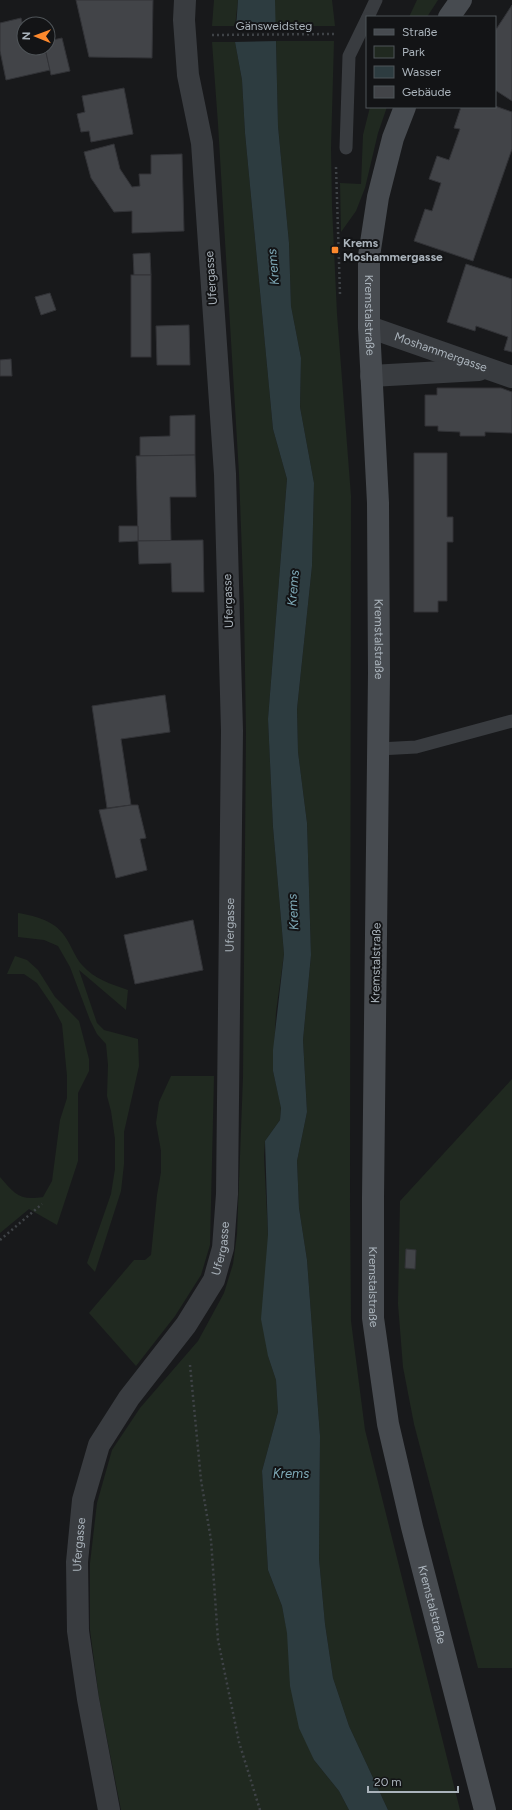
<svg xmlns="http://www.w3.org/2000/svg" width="512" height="1810" viewBox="0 0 512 1810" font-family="Figtree,sans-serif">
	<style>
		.green { fill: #202920 }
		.water { fill: #2d3c40 }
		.pier { fill: #18191b }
		.building { fill: #424448; stroke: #323337 }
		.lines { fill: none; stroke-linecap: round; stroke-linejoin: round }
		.path { stroke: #3f4347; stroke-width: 2.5; stroke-dasharray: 2 3; stroke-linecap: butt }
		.service { stroke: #393c40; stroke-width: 13 }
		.minor { stroke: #393c40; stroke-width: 22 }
		.secondary { stroke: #474b50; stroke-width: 22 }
		.poi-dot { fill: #fd892d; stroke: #131416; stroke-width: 1.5 }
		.labels { text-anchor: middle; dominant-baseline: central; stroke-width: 4; stroke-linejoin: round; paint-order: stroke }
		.street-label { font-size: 12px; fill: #aab3bb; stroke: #131416 }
		.poi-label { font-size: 12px; font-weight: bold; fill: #aab3bb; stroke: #131416; text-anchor: start }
		.water-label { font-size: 13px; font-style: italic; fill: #7faab8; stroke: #131416 }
	</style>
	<rect width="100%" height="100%" fill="#18191b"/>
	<!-- green -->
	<g class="green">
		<polygon points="214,0 238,0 235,26 212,26"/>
		<polygon points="275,0 332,0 335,26 275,26"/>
		<polygon points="417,0 438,0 427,17 409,17"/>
		<polygon points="276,41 334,41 331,148 332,206 337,314 351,496 350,1200 351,1321 365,1430 460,1810 388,1810 349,1726 333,1678 325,1624 319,1559 320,1436 307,1260 299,1208 297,1161 307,1112 303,1040 311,955 307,823 298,752 297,709 312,566 314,483 300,407 301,358 291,306 289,243 278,126"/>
		<polygon points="212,42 235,42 242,80 245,133 273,429 287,479 268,719 273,827 284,954 276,1012 273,1071 281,1107 280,1120 265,1141 264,1156 268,1235 268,1356 276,1380 278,1412 262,1471 268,1570 282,1606 314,1760 339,1791 349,1810 121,1810 99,1698 90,1630 90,1563 97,1503 112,1450 140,1408 198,1341 224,1293 233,1264 237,1234 243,1077 246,733 244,609 239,474 218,124"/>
		<polygon points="370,107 387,107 378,133 365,188 356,211 341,232 340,183 361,184 363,135"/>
		<path d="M18,913C36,916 56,921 66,938C72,947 75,957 82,965C94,979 111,984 128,990L126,1010L79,970L97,1023L104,1030L138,1039L139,1066L124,1132V1164L121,1191L95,1272L87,1263L111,1194L115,1169V1139L111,1111L107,1096L108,1065L106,1044L97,1034L90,1020L70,967L58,946L44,940L18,937Z"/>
		<path d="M15,956L27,960L38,970L55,997L79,1021L89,1059V1071L78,1093V1161L57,1225L29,1209L0,1233V1177C15,1194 19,1201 43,1197L52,1181L60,1120L67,1098V1076L62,1024L52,1005L37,983L24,974H7Z"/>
		<polygon points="171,1076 214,1076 210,1245 201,1275 175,1316 136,1366 89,1313 134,1260 145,1260 151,1255 157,1195 161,1172 161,1151 156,1123 159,1102"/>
		<polygon points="512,1079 512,1668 478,1668 414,1424 403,1367 398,1304 400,1201"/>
	</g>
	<!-- water -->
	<polygon class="water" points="238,0 275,0 278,126 289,243 291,306 301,358 300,407 314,483 312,566 297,709 298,752 307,823 311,955 303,1040 307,1112 297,1161 299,1208 307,1260 320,1436 319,1559 325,1624 333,1678 349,1726 388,1810 349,1810 339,1791 314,1760 299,1728 290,1686 287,1633 282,1606 268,1570 262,1471 278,1412 276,1380 268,1356 261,1319 268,1235 265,1141 280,1120 281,1108 273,1071 273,1050 284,954 273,827 268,719 287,479 273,429 245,133 242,80 235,42"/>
	<!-- pier -->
	<polygon class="pier" points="233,26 277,26 278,41 233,42"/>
	<!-- building -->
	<g class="building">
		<polygon points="76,0 153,0 152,58 89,57"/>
		<polygon points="512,5 512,101 495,90 495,31"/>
		<polygon points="21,18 24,30 24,48 45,48 50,70 6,80 0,51 0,23"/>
		<polygon points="62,38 70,71 51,75 45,48 48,48 48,41"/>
		<polygon points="124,88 133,134 91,142 89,131 81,132 77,114 85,112 82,96"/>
		<polygon points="495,106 512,112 512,149 473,261 414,241 425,209 432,211 441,183 429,179 437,156 449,160 460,129 454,128 461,107"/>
		<polygon points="114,144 120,169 132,187 140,186 139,174 151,174 151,155 182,154 184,231 132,233 132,211 114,212 91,178 84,152"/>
		<polygon points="150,253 151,275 134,275 133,254"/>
		<polygon points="466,264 512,279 512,352 504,350 508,337 476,326 475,331 447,322"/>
		<rect x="131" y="275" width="20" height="82"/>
		<polygon points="50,293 56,310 41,315 35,297"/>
		<polygon points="189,325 190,365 157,365 156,326"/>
		<polygon points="11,359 12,376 0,376 0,360"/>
		<polygon points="437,388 501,388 512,392 512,433 485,432 485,436 460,436 460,432 438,431 438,426 425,426 425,395 437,395"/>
		<polygon points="195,415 195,455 140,456 140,437 170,436 170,416"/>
		<polygon points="414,453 447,453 447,517 453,517 453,542 447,542 447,601 438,601 438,612 414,612"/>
		<polygon points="195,455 196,497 170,497 171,541 138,541 136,456"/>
		<polygon points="119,526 138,526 138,541 119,542"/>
		<polygon points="203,540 204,592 172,592 171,563 139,564 138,541"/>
		<polygon points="165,695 170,732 121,739 131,805 107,808 92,706"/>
		<polygon points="131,805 138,805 146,838 140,839 147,870 116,878 99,810"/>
		<polygon points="193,920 203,970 135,984 124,935"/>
		<polygon points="406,1249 416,1250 415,1269 405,1268"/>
	</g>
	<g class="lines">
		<!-- path -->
		<g class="path">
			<polyline points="212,35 334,34"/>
			<polyline points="336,167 340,294"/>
			<polyline points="0,1240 42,1204"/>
			<polyline points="190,1365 201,1480 211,1540 218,1640 239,1742 260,1810"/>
		</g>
		<!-- service -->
		<g class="service">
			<polyline points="368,17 376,0"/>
			<polyline points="346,148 349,56 367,19"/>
			<polyline points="379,749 416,747 512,721"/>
		</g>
		<!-- minor -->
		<g class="minor">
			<path id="s1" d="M369,327L512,377"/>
			<polyline points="371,376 479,370"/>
			<path id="s2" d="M109,1810L88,1699L78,1631L77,1562L83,1500L99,1445L129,1398L186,1325L214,1280L223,1248L227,1194L232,731L225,474L202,143L188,75L184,20L185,0"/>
		</g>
		<!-- secondary -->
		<g class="secondary">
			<polyline points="449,17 461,0"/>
			<path id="s3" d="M405,107L393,138L378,197L369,256V327L378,503L379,673L373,1198V1318L388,1424L412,1527L485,1810"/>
		</g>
	</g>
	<!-- markers -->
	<rect class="poi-dot" x="331" y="246" width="8" height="8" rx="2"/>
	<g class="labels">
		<!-- street labels -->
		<g class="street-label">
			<text x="274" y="26">Gänsweidsteg</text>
			<text transform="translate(211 278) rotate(-94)">Ufergasse</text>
			<text stroke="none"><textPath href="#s3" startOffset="213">Kremstalstraße</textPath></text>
			<text stroke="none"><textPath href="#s1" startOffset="76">Moshammergasse</textPath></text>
			<text transform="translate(228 601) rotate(-92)">Ufergasse</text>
			<text stroke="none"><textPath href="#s3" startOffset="537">Kremstalstraße</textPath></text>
			<text stroke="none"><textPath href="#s2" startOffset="928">Ufergasse</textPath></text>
			<text transform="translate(376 963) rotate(-89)">Kremstalstraße</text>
			<text stroke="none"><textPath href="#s2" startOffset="604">Ufergasse</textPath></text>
			<text stroke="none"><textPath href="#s3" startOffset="1185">Kremstalstraße</textPath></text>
			<text stroke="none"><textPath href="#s2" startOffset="268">Ufergasse</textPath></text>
			<text stroke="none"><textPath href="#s3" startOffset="1509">Kremstalstraße</textPath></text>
		</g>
		<!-- poi labels -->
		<g class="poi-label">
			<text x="343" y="243">Krems<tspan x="343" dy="14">Moshammergasse</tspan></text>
		</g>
		<!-- water labels -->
		<g class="water-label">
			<text transform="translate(273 267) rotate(-95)">Krems</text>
			<text transform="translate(293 588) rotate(-85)">Krems</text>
			<text transform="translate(293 912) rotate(-93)">Krems</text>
			<text x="291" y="1473">Krems</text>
		</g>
	</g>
	<!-- legend -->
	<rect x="366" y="16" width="130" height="92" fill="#131416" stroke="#4f5458"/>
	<rect x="374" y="29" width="20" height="6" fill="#474b50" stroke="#4f5458"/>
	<text x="402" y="36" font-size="12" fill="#aab3bb">Straße</text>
	<rect x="374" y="46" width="20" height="12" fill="#202920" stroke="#4f5458"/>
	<text x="402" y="56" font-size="12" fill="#aab3bb">Park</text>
	<rect x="374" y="66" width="20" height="12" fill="#2d3c40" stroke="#4f5458"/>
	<text x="402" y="76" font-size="12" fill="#aab3bb">Wasser</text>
	<rect x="374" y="86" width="20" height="12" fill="#424448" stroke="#4f5458"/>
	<text x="402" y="96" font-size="12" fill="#aab3bb">Gebäude</text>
	<!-- north arrow -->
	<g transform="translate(36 36) rotate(271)"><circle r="19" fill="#131416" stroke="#4f5458"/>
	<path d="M0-3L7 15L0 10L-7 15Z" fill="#fd892d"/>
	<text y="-6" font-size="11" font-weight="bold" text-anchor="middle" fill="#aab3bb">N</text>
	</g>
	<!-- scale -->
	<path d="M368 1786v6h90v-6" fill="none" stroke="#aab3bb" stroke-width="2"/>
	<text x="374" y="1786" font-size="12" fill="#aab3bb" stroke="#131416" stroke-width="3" paint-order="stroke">20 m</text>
</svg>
